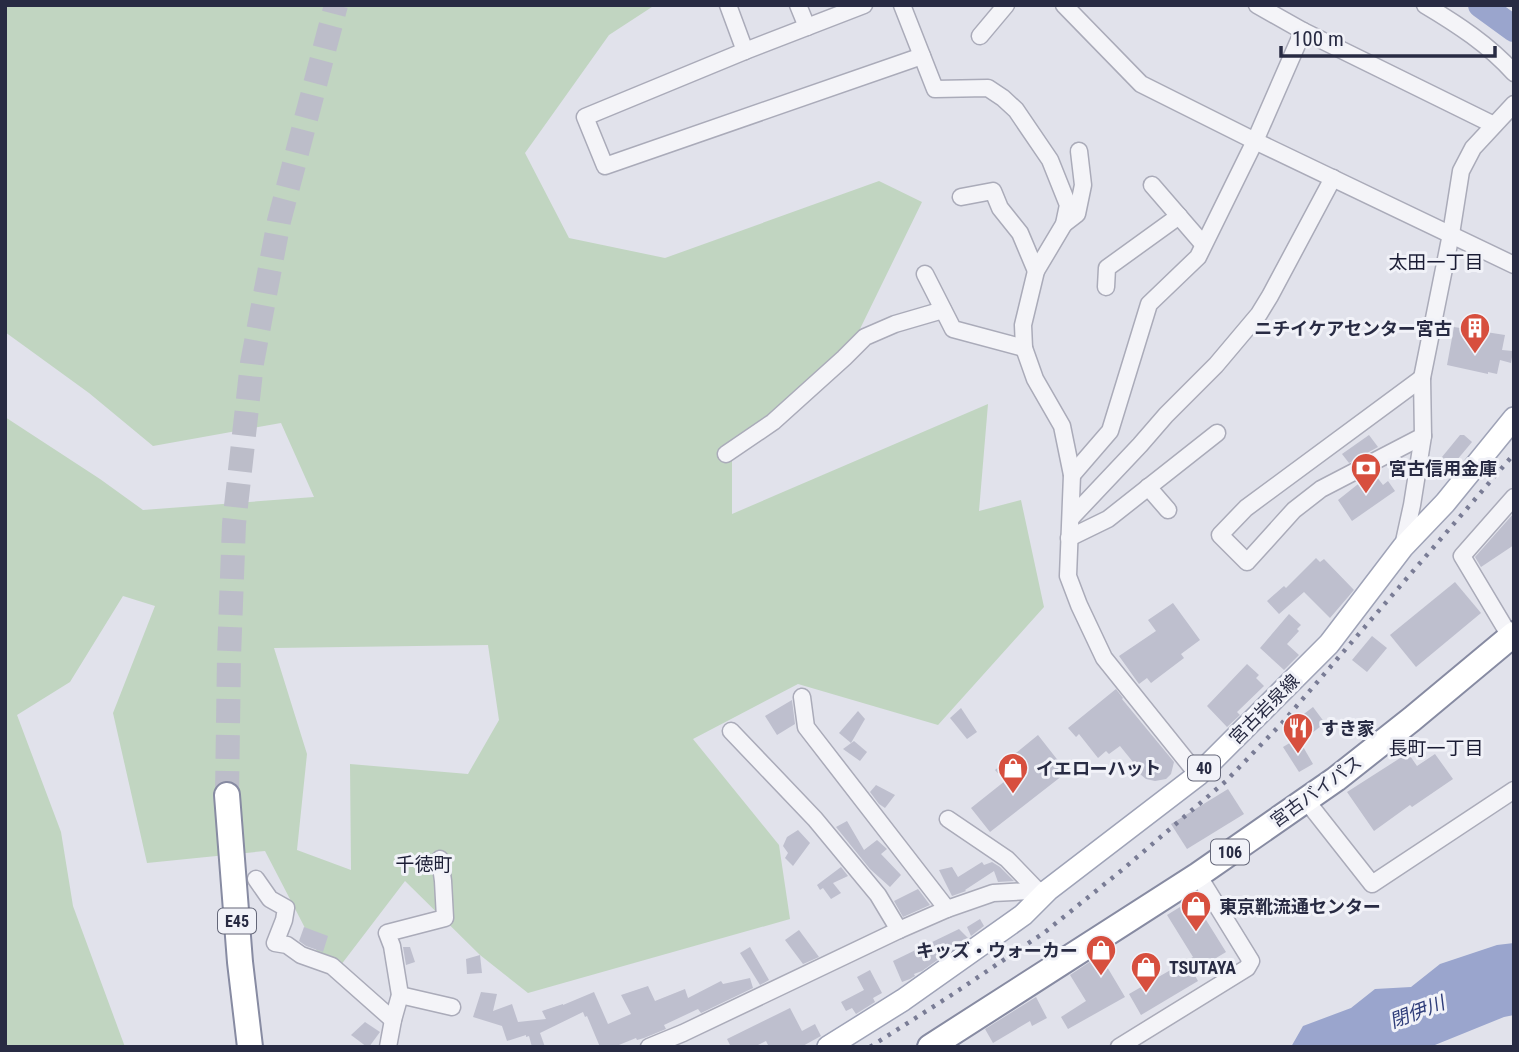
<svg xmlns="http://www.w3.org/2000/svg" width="1519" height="1052" viewBox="0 0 1519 1052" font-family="'Roboto Condensed','Noto Sans JP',sans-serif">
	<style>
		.green { fill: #c1d5c1; fill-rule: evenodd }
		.water { fill: #9aa5cd }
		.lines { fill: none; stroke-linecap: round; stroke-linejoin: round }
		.river { stroke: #9aa5cd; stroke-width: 26 }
		.building { fill: #bebfce }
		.highway-tunnel { stroke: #bcbdc9; stroke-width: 24; stroke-dasharray: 24 12; stroke-linecap: butt }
		.minor-casing { stroke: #aaabb9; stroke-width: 19 }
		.major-casing { stroke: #9fa3b7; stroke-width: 24 }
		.highway-casing { stroke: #878ba2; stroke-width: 28 }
		.minor { stroke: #f4f4f8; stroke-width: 16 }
		.major { stroke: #fff; stroke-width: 21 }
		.highway { stroke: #fff; stroke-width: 24 }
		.rail { stroke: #797c95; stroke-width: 4.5; stroke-dasharray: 3.5 7; stroke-linecap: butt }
		.labels { text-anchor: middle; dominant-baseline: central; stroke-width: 6; stroke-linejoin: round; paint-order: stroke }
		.shield { fill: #f1f2f8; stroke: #646779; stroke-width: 2 }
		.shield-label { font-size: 16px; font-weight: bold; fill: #282b43 }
		.poi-label { font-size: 18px; font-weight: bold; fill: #282b43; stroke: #f1f2f8; text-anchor: start }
		.street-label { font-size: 18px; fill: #282b43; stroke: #f1f2f8 }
		.neighbourhood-label { font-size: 19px; fill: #1a1c34; stroke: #f1f2f8 }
		.water-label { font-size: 19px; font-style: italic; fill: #2f3d7a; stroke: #f1f2f8 }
	</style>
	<rect width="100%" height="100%" fill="#e1e2eb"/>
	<!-- green -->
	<path class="green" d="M5,5H655L609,35L525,153L569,238L665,258L879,181L922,202L838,374L732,439V514L988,404L979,511L1021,500L1044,607L938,725L798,684L693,739L779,845L790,919L528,993L480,955L405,881L331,978L265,851L147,863L113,713L155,606L123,596L70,682L17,715L61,832L73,906L125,1047H5V417L100,479L143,510L314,497L281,423L153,446L89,393L5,332ZM488,645L499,720L468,774L350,764L351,870L297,850L307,754L274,648Z"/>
	<!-- water -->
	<polygon class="water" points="1514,943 1514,1015 1504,1017 1430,1047 1291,1047 1303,1026 1351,1008 1375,989 1411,987 1440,964 1497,945"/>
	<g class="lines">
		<!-- river -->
		<polyline class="river" points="1481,5 1514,29"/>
	</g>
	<!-- building -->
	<g class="building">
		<polygon points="1454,327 1505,335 1502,350 1513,351 1511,363 1500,360 1497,374 1488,372 1488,374 1447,365"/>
		<polygon points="1369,435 1378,447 1349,463 1342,454"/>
		<polygon points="1460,435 1464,435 1472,442 1441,479 1433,472 1433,468"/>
		<polygon points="1374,473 1383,485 1388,481 1395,491 1352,521 1338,500 1362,481 1361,480"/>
		<polygon points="1514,513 1514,545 1481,567 1475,557"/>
		<polygon points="1316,558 1320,562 1324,559 1354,590 1330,618 1304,592 1279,614 1267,601 1284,586 1286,588"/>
		<polygon points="1455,582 1481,613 1416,667 1390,635"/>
		<polygon points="1173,603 1200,640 1181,654 1184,658 1151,683 1147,678 1139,684 1119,656 1156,631 1148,620"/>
		<polygon points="1289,614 1301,625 1297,629 1299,631 1287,644 1299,655 1284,670 1260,648"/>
		<polygon points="1372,636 1387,648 1367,672 1352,660"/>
		<polygon points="1247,664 1259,675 1256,678 1264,686 1237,712 1240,715 1227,727 1207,706"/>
		<polygon points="1116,689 1123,698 1122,699 1174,762 1171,774 1166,779 1155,781 1146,779 1135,770 1133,762 1120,746 1109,754 1106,751 1098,758 1079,734 1076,737 1068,728"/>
		<polygon points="792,700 795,724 777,735 765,716"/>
		<polygon points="1313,707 1325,723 1308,736 1296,720"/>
		<polygon points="961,708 977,732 967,739 950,718"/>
		<polygon points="858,711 865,719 851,743 839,733"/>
		<polygon points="1038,735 1067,772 990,832 971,808 1005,781 995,770"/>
		<polygon points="1298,738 1313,764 1299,772 1283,747"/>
		<polygon points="854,741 867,752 860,761 843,749"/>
		<polygon points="1408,753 1417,766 1435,754 1453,779 1412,807 1410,805 1374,831 1347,792"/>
		<polygon points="876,785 895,795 885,808 879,804 870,792"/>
		<polygon points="1228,789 1244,814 1187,849 1171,824"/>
		<polygon points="847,821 864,850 877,840 887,849 881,854 901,875 890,887 870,869 836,827"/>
		<polygon points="798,830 810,843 793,866 785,858 788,853 783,846 787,837"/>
		<polygon points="982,862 984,865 992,862 1000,867 1014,881 998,882 994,871 965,890 966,891 952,896 939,870 952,867 958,877"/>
		<polygon points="841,867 848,876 833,883 841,893 831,899 823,888 820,890 817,885"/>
		<polygon points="918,889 930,905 903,917 894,901"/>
		<polygon points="1193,899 1226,952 1193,972 1198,981 1141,1015 1129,994 1193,957 1167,915"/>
		<polygon points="980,919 984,926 971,936 967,927"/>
		<polygon points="304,927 328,936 323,952 306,946 299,941"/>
		<polygon points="959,929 968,938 922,971 914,974 915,976 910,979 902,982 893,961"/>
		<polygon points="799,930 819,957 803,964 785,940"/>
		<polygon points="403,947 410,947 415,962 406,965"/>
		<polygon points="750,947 769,980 760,985 740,953"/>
		<polygon points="480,955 482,973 467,974 466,959"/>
		<polygon points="1100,955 1125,997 1068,1029 1061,1017 1086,1001 1070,975"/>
		<polygon points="870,970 882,993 873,998 875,1002 856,1014 852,1008 846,1011 841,1002 864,990 857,977"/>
		<polygon points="750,978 753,988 701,1013 698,1009 664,1025 666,1029 644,1038 637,1040 636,1038 614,1047 600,1047 587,1016 585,1017 583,1012 540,1033 545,1047 532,1047 529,1036 526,1037 526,1035 507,1041 502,1026 473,1017 481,992 497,994 493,1011 512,1004 518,1022 546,1019 542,1011 563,1004 563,1005 594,992 608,1024 631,1014 621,995 648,986 655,1001 685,989 688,998 721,981 723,984"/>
		<polygon points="1036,997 1047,1018 1032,1026 1030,1021 993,1043 985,1029"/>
		<polygon points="790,1008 802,1031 815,1024 821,1036 801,1047 769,1047 766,1041 754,1047 731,1047 727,1039"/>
		<polygon points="365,1022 380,1032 369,1047 367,1047 351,1035"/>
	</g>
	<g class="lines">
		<!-- highway-tunnel -->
		<polyline class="highway-tunnel" points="227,795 229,656 234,524 252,363 279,221 336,5"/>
		<!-- minor casing -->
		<g class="minor-casing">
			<g id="minor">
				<polyline points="728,5 745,51"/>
				<polyline points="798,5 807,27"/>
				<polyline points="864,5 745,51 585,117 605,166 922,56"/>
				<polyline points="902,5 935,89 988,88 1003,98 1016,110 1050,160 1068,205 1064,224 1036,271 1023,325 1024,348 1035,379 1062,426 1072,475 1068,576 1079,605 1104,658 1198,775"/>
				<polyline points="1064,5 1141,84 1255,141 1514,265"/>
				<path d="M1425,5C1457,24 1489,45 1514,73"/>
				<polyline points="1303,31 1494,125"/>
				<polyline points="980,36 1006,5"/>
				<polyline points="1152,185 1203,244"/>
				<polyline points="961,197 993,191 1000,208 1020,233 1036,271"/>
				<polyline points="1064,224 1077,214 1083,185 1079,151"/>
				<polyline points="925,274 953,329 1024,348"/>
				<polyline points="1106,287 1107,268 1179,216"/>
				<polyline points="1422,378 1246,508 1220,535 1247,562 1294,510 1321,489 1423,436"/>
				<polyline points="726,454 773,422 844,358 865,337 895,324 943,310"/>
				<polyline points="1072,475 1110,431 1149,304 1198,257 1255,141 1303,31 1257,5"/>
				<polyline points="1148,487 1168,510"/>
				<polyline points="1514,497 1462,556 1514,643"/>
				<polyline points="1071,518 1140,445 1166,415 1216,365 1259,314 1270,296 1333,178"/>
				<polyline points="1069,538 1108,519 1217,433"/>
				<polyline points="1403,546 1412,505 1423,436 1422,378 1451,234 1461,171 1473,148 1514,104"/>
				<polyline points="802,697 806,727 947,909"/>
				<polyline points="731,731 815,819 878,895 899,930"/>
				<polyline points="1305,799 1372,884 1514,790"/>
				<polyline points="948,819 1007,859 1038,891"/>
				<polyline points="256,879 270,899 286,908 284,920 275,943 287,945 301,955 332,966 393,1020"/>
				<polyline points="400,995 452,1007"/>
				<polyline points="388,1047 393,1020 400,995 392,946 387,933 445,918 443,881 440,859"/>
				<polyline points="649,1047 683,1033 899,930 947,909 993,893 1048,890"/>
				<polyline points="1119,1047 1247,968 1251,961 1198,875"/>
			</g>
		</g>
		<!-- major casing -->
		<g class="major-casing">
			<polyline id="major" points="828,1047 903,1000 1023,915 1048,890 1198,775 1329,644 1403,547 1445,503 1514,418"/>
		</g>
		<!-- highway casing -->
		<g class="highway-casing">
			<g id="highway">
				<polyline points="227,795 240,962 250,1047"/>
				<polyline points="930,1047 1198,875 1336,779 1412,719 1514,634"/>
			</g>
		</g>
		<!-- minor -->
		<use href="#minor" class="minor"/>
		<!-- major -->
		<use href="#major" class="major"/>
		<!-- highway -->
		<use href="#highway" class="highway"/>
		<!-- rail -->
		<polyline class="rail" points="870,1047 950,996 1045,932 1122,870 1226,781 1282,723 1514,454"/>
	</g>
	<!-- icons -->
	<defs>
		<g id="building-pin" transform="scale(1.575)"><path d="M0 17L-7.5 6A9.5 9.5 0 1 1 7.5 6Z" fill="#d74f3e" stroke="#f1f2f8"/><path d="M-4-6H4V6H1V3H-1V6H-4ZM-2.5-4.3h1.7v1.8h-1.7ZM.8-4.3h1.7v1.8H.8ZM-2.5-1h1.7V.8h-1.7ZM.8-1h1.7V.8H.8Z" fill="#fff"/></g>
		<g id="bank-pin" transform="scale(1.575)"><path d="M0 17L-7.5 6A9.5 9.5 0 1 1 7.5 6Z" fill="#d74f3e" stroke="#f1f2f8"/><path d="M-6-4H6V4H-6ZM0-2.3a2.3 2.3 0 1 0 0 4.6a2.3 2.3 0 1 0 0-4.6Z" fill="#fff"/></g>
		<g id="restaurant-pin" transform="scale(1.575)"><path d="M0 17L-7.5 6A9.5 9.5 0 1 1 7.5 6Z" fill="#d74f3e" stroke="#f1f2f8"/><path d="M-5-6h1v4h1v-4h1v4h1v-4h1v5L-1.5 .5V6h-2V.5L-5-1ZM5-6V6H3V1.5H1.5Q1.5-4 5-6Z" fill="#fff"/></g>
		<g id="shop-pin" transform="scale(1.575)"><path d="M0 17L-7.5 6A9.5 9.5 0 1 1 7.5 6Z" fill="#d74f3e" stroke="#f1f2f8"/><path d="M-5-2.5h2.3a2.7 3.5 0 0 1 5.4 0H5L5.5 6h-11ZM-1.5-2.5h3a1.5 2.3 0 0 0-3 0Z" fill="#fff"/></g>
	</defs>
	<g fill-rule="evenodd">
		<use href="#building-pin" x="1475" y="328"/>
		<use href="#bank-pin" x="1366" y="468"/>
		<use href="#restaurant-pin" x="1298" y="728"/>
		<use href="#shop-pin" x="1013" y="768"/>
		<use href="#shop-pin" x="1196" y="906"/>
		<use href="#shop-pin" x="1101" y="950"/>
		<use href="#shop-pin" x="1146" y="967"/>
	</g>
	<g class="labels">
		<!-- shield labels -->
		<g class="shield">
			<rect x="1188" y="755.5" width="32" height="25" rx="5"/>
			<rect x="1211" y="839.5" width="38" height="25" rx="5"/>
			<rect x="218" y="908.5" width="38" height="25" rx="5"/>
		</g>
		<g class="shield-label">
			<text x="1204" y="768">40</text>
			<text x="1230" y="852">106</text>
			<text x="237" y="921">E45</text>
		</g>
		<!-- poi labels -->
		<g class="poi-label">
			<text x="1452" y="328" text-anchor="end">ニチイケアセンター宮古</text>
			<text x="1389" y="468">宮古信用金庫</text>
			<text x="1321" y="728">すき家</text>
			<text x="1036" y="768">イエローハット</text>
			<text x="1219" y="906">東京靴流通センター</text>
			<text x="1078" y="950" text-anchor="end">キッズ・ウォーカー</text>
			<text x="1169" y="967">TSUTAYA</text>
		</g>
		<!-- street labels -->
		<g class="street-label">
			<text transform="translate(1264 709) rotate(-45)">宮古岩泉線</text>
			<text transform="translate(1316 791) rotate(-36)">宮古バイパス</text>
		</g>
		<!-- neighbourhood labels -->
		<g class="neighbourhood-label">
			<text x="1436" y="262">太田一丁目</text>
			<text x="1436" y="748">長町一丁目</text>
			<text x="424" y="864">千徳町</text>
		</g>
		<!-- water labels -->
		<g class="water-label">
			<text transform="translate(1417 1012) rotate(-21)">閉伊川</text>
		</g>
	</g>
	<!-- border -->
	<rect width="1519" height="1052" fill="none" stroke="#282b43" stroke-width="14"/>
	<!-- scale -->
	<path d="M1281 46v10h214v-10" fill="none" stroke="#282b43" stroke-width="3.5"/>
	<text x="1292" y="46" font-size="21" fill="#282b43" stroke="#f1f2f8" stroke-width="5" paint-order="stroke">100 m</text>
</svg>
